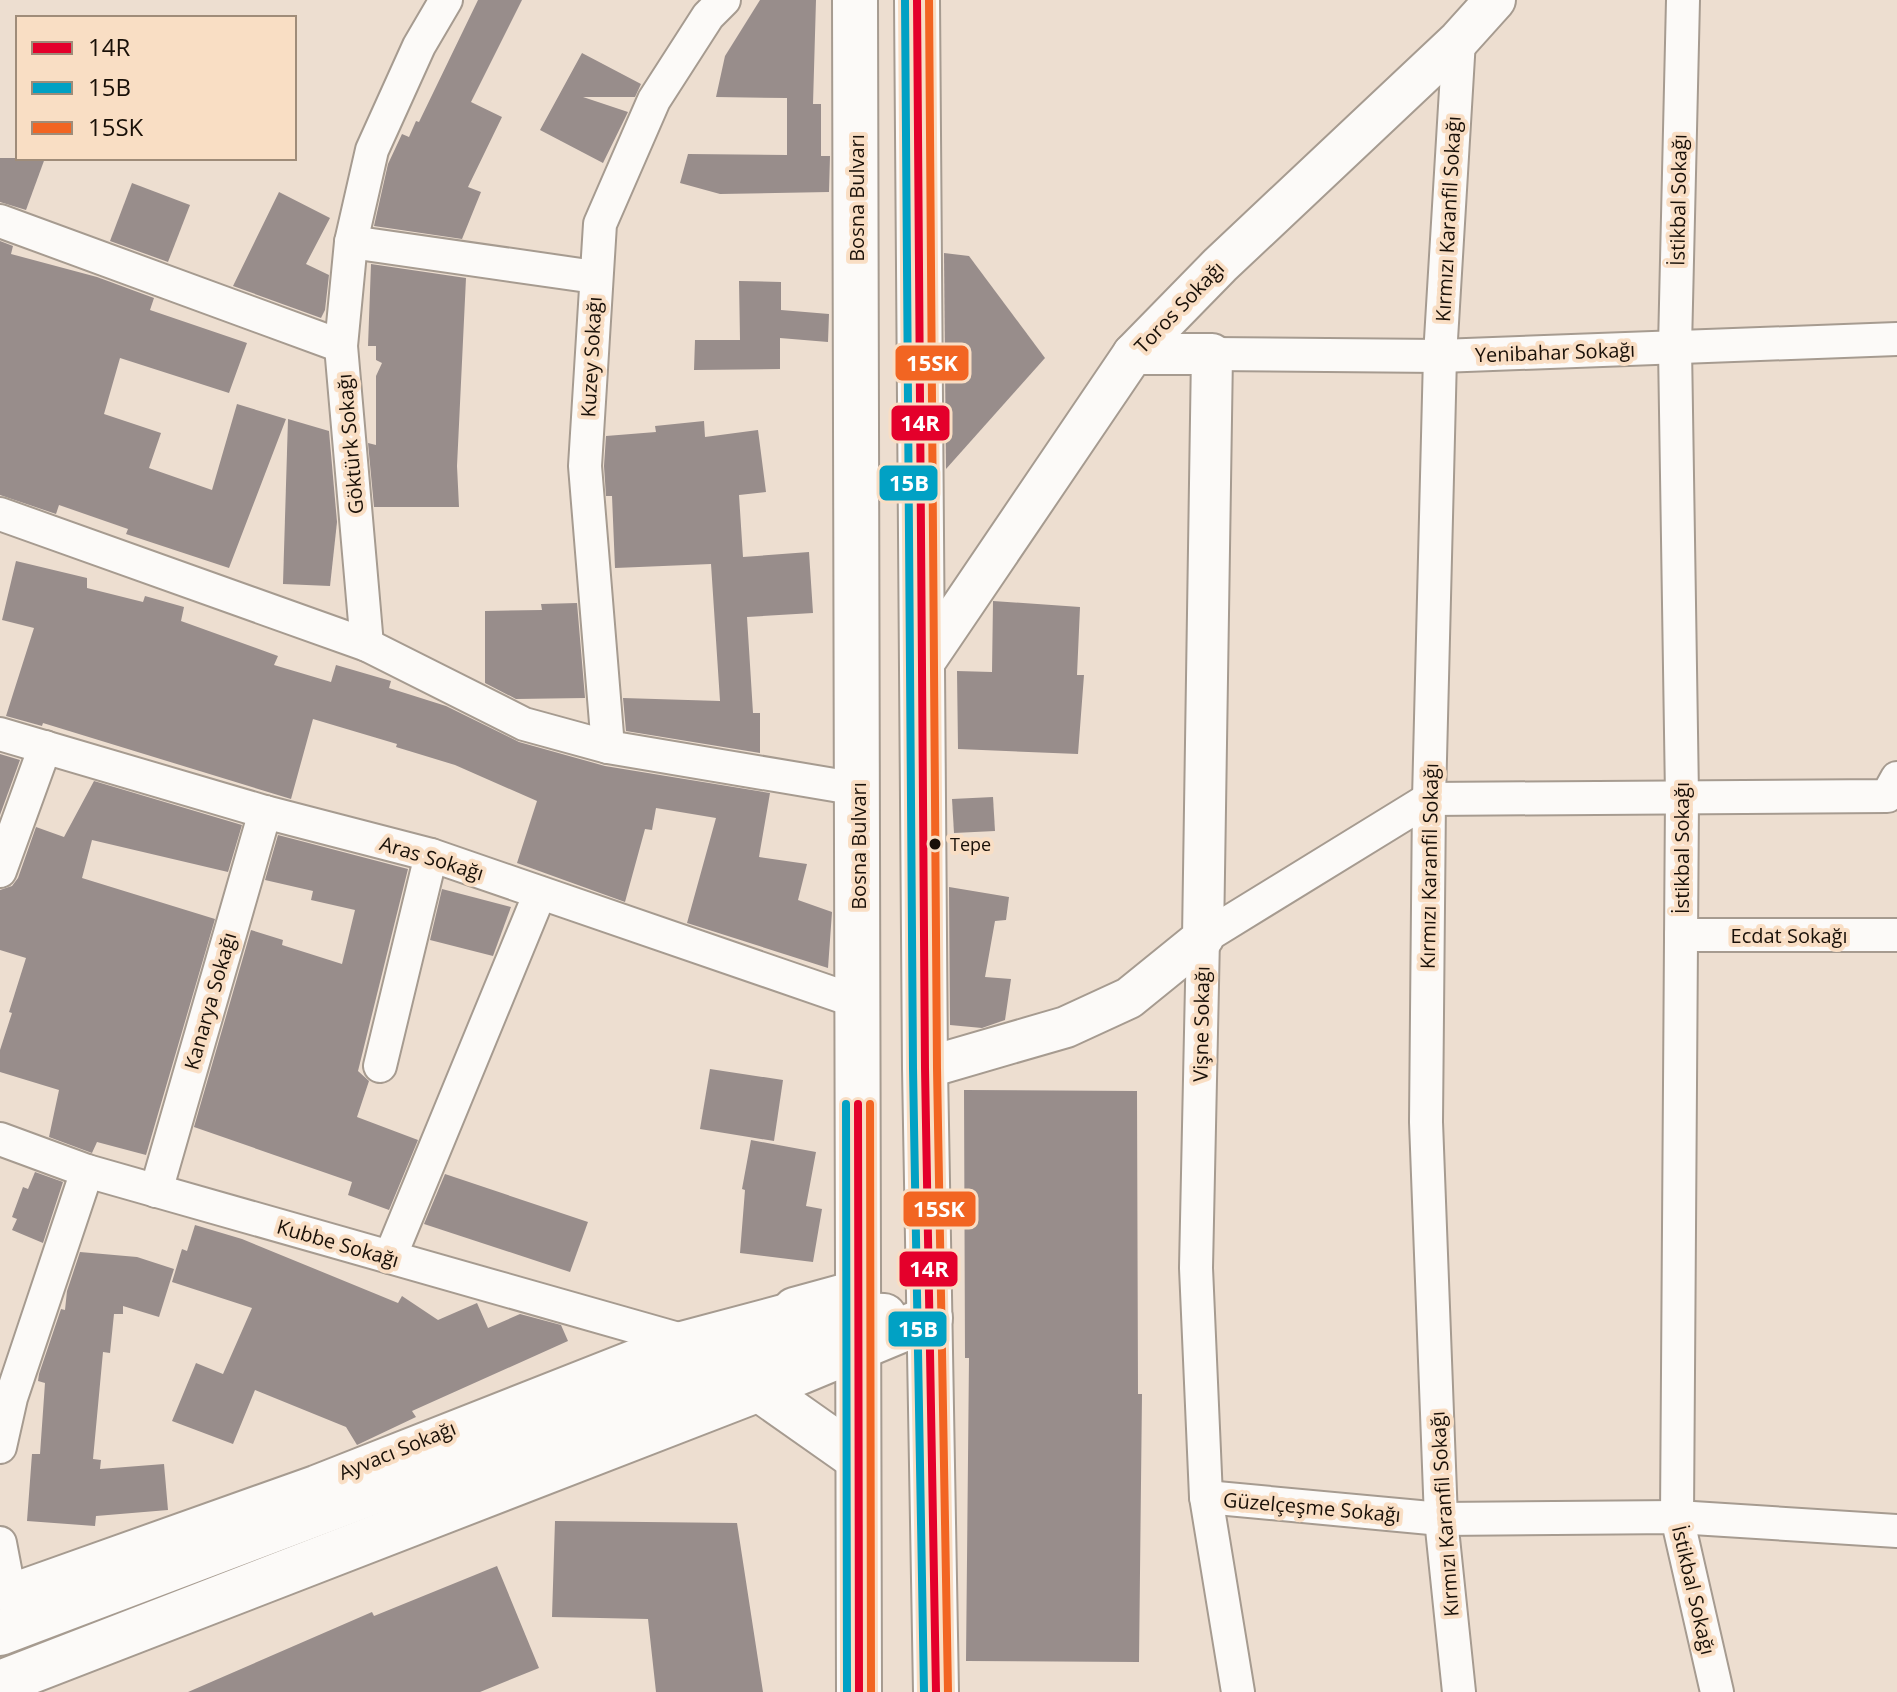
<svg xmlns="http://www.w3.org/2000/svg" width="1897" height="1692" viewBox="0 0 1897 1692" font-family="'Open Sans',sans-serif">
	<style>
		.building { fill: #988d8b }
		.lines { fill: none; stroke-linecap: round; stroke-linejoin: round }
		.minor-casing { stroke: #a69b90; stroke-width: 36 }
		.tertiary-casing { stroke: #a69b90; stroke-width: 44 }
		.secondary-casing { stroke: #a69b90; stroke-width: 48 }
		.minor { stroke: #fcfaf8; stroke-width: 32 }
		.tertiary { stroke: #fcfaf8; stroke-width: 40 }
		.secondary { stroke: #fcfaf8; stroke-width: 44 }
		.bus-1-casing { stroke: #f9dec4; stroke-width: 14 }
		.bus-2-casing { stroke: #f9dec4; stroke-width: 14 }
		.bus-3-casing { stroke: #f9dec4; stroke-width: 14 }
		.bus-1 { stroke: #e4002b; stroke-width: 8 }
		.bus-2 { stroke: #01a1c4; stroke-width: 8 }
		.bus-3 { stroke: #f26522; stroke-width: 8 }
		.bus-dot { fill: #191008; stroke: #f9dec4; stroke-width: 3 }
		.labels { text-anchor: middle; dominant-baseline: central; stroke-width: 8; stroke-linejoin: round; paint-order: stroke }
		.bus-label { font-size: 18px; fill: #191008; stroke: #f9dec4; text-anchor: start }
		.street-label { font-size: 20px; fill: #191008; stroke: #f9dec4 }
		.line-badge { stroke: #f9dec4; stroke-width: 3 }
		.badge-label { font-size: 22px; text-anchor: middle; font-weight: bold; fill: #fff }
	</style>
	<rect width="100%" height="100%" fill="#edded0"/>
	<!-- building -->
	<g class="building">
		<polygon points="478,0 522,0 471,102 502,117 468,187 481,192 462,239 374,226 388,164 402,134 409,137 416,121 419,122"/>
		<polygon points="760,0 816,0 813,104 821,104 821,156 830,156 829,192 720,194 680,183 688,154 787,155 787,98 716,97 725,56"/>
		<polygon points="582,53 641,84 635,97 583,97 628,112 603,163 540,130"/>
		<polygon points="0,158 45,158 26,210 0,202"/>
		<polygon points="132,183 190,205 168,262 110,241"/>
		<polygon points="279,192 330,218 306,264 329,275 325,310 321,318 233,286"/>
		<polygon points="0,241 13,246 11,254 97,277 154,298 150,310 247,343 229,393 120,358 104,414 161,433 149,468 212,490 237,404 286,419 229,568 126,534 128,529 59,505 56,514 0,495"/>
		<polygon points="944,253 969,256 1045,358 946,469"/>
		<polygon points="371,264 466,278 457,466 459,507 374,507 368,443 376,445 376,376 382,363 376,360 376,346 368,346"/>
		<polygon points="739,281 781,282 781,310 829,314 828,342 780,338 780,369 694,370 695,340 740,340"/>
		<polygon points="288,419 329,431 337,522 330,586 283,584"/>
		<polygon points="704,421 705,437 758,430 766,492 739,495 743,557 809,552 813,613 747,617 753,713 760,713 760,753 626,731 623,698 720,701 711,564 615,568 612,496 606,496 604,466 606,436 656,432 655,426"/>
		<polygon points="16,561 87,578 87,588 143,602 145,596 184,607 181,621 278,656 274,665 331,682 336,665 391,681 389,688 446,706 519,742 605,766 770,793 759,857 807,864 798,900 832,912 828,968 687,923 716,818 656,808 652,830 645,829 625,902 517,863 537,801 455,765 396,747 397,744 313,719 291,799 43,723 42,726 6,716 34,628 2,620"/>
		<polygon points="993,601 1080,607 1077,675 1084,675 1078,754 958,749 957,671 992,672"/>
		<polygon points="577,603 585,698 516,699 485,683 485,611 542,610 541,604"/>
		<polygon points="0,754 20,760 0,815"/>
		<polygon points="94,781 242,825 228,872 92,840 82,878 215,919 146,1155 97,1142 92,1153 49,1137 59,1090 0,1072 0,1050 12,1013 9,1012 26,958 0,950 0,890 12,886 18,878 36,827 64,837"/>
		<polygon points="993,797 995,831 954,833 952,799"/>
		<polygon points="278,835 408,869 358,1071 369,1081 357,1117 418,1140 389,1210 348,1195 352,1182 194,1127 251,930 283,940 282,945 342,964 355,910 311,900 313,891 265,880"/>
		<polygon points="949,887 1009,897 1006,920 995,921 985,977 1011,979 1005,1020 982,1028 950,1025"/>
		<polygon points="442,889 511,907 493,956 430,940"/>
		<polygon points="710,1069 783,1080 774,1141 700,1129"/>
		<polygon points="964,1090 1137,1091 1138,1394 1142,1394 1139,1662 966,1661 969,1358 965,1358"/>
		<polygon points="751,1140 816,1152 806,1206 822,1209 813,1262 740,1253 745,1190 742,1189"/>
		<polygon points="35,1172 63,1182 43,1243 12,1230 17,1219 12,1217 23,1187 28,1189"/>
		<polygon points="445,1174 588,1222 570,1272 424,1224"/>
		<polygon points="195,1225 242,1239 398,1303 402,1296 438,1320 477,1303 488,1328 520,1314 561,1325 568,1341 412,1411 416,1417 357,1445 346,1427 255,1390 233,1444 172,1421 196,1363 223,1374 252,1308 172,1282 182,1249 187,1251"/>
		<polygon points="80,1252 137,1257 174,1269 159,1317 123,1306 123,1314 114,1314 110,1353 103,1352 93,1459 101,1460 100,1469 164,1464 168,1510 96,1516 95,1526 27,1521 32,1454 40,1454 45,1383 38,1381 39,1374 61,1309 65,1310 67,1291"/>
		<polygon points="555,1521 737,1523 763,1692 656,1692 648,1619 552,1617"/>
		<polygon points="497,1566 539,1668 480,1692 188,1692 372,1612 374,1616"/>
	</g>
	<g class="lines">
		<!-- minor casing -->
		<g class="minor-casing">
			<g id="minor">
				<polyline points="1683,0 1675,347 1682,796 1677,1517 1717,1692"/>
				<polyline points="1459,40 1440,356 1429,799 1426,1122 1441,1519 1459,1692"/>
				<polyline points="0,221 341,346"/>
				<polyline points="351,242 595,277"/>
				<polyline points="1212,354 1440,356 1897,339"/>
				<polyline points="0,514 367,645 524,724 608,747 858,789"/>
				<polyline points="367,645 341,346 351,242 372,150 419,46 446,0"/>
				<polyline points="0,734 265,812 431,855 858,1002"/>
				<polyline points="608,747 585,466 600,224 654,100 708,16 724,0"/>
				<polyline points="0,871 45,747"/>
				<polyline points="1681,935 1897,935"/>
				<polyline points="380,1066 431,855"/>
				<polyline points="0,1139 87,1171 678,1339"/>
				<polyline points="156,1191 265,812"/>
				<polyline points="390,1257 540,893"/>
				<polyline points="0,1447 11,1398 87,1171"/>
				<polyline points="1206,1497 1441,1519 1677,1517 1897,1531"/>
				<polyline points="0,1543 9,1590"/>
				<polyline points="0,1594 315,1482 678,1339 794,1308"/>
				<polyline points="1238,1692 1206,1497 1196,1268 1203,938 1429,799 1887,796 1897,778"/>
			</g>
		</g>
		<!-- tertiary casing -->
		<g class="tertiary-casing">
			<g id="tertiary">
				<polyline points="923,664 1133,354 1220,265 1459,40 1495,0"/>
				<polyline points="925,1068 1066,1027 1129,998 1203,938 1212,354 1133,354"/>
				<polyline points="794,1308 856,1291"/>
			</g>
		</g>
		<!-- secondary casing -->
		<g class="secondary-casing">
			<g id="secondary">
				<polyline points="855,0 859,1692"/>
				<polyline points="917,0 925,1068 936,1692"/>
				<polyline points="759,1389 857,1458"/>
				<polyline points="0,1633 797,1332 856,1315 884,1316"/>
				<polyline points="0,1683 759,1389 930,1318"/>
			</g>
		</g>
		<!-- minor -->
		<use href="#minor" class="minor"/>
		<!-- tertiary -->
		<use href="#tertiary" class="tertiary"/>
		<!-- secondary -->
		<use href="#secondary" class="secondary"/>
		<!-- bus-1 casing -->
		<g class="bus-1-casing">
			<g id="bus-1">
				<polyline points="917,0 925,1068 936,1692"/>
				<polyline points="858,1104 859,1692"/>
			</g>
		</g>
		<!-- bus-2 casing -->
		<g class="bus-2-casing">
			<g id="bus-2">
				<polyline points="905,0 913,1068 924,1692"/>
				<polyline points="846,1104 847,1692"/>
			</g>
		</g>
		<!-- bus-3 casing -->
		<g class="bus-3-casing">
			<g id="bus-3">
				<polyline points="929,0 937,1068 948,1692"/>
				<polyline points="870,1104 871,1692"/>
			</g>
		</g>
		<!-- bus-1 -->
		<use href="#bus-1" class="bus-1"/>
		<!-- bus-2 -->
		<use href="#bus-2" class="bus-2"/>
		<!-- bus-3 -->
		<use href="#bus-3" class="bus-3"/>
	</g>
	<!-- markers -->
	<circle class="bus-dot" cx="935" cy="844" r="7"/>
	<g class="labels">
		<!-- bus labels -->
		<g class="bus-label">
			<text x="950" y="844">Tepe</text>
		</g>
		<!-- street labels -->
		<g class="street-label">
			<text transform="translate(856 198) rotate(-90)">Bosna Bulvarı</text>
			<text transform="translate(1678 200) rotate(-89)">İstikbal Sokağı</text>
			<text transform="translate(1448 219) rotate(-87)">Kırmızı Karanfil Sokağı</text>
			<text transform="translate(1179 307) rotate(-46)">Toros Sokağı</text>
			<text transform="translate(1555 352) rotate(-2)">Yenibahar Sokağı</text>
			<text transform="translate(591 357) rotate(-87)">Kuzey Sokağı</text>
			<text transform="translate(350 444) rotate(-95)">Göktürk Sokağı</text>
			<text transform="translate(858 846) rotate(-90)">Bosna Bulvarı</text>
			<text transform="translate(1681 848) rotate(-90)">İstikbal Sokağı</text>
			<text transform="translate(432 858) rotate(17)">Aras Sokağı</text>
			<text transform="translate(1429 866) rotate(-89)">Kırmızı Karanfil Sokağı</text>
			<text x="1789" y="935">Ecdat Sokağı</text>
			<text transform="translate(210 1001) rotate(-74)">Kanarya Sokağı</text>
			<text transform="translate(1201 1024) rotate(-89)">Vişne Sokağı</text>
			<text transform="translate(338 1243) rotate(16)">Kubbe Sokağı</text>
			<text transform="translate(397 1450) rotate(-22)">Ayvacı Sokağı</text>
			<text transform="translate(1312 1507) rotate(5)">Güzelçeşme Sokağı</text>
			<text transform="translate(1444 1514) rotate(-94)">Kırmızı Karanfil Sokağı</text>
			<text transform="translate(1694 1590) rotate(77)">İstikbal Sokağı</text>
		</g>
	</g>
	<g class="line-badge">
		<rect x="894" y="344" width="76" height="38" rx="8" fill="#f26522"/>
		<rect x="890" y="404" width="61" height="38" rx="8" fill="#e4002b"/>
		<rect x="878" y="464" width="61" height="38" rx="8" fill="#01a1c4"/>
		<rect x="902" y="1190" width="75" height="38" rx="8" fill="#f26522"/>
		<rect x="898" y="1250" width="61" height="38" rx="8" fill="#e4002b"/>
		<rect x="887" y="1310" width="61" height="38" rx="8" fill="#01a1c4"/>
	</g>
	<g class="badge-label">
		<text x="932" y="371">15SK</text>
		<text x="920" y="431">14R</text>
		<text x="909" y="491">15B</text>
		<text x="939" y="1217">15SK</text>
		<text x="929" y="1277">14R</text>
		<text x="918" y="1337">15B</text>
	</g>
	<!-- legend -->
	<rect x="16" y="16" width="280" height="144" fill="#f9dec4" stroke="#9f8c79" stroke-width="2"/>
	<rect x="32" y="42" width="40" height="12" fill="#e4002b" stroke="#9f8c79" stroke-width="2"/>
	<text x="88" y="56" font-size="24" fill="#191008">14R</text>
	<rect x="32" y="82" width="40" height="12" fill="#01a1c4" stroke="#9f8c79" stroke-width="2"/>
	<text x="88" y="96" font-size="24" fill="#191008">15B</text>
	<rect x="32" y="122" width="40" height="12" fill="#f26522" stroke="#9f8c79" stroke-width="2"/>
	<text x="88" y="136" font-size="24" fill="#191008">15SK</text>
</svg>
